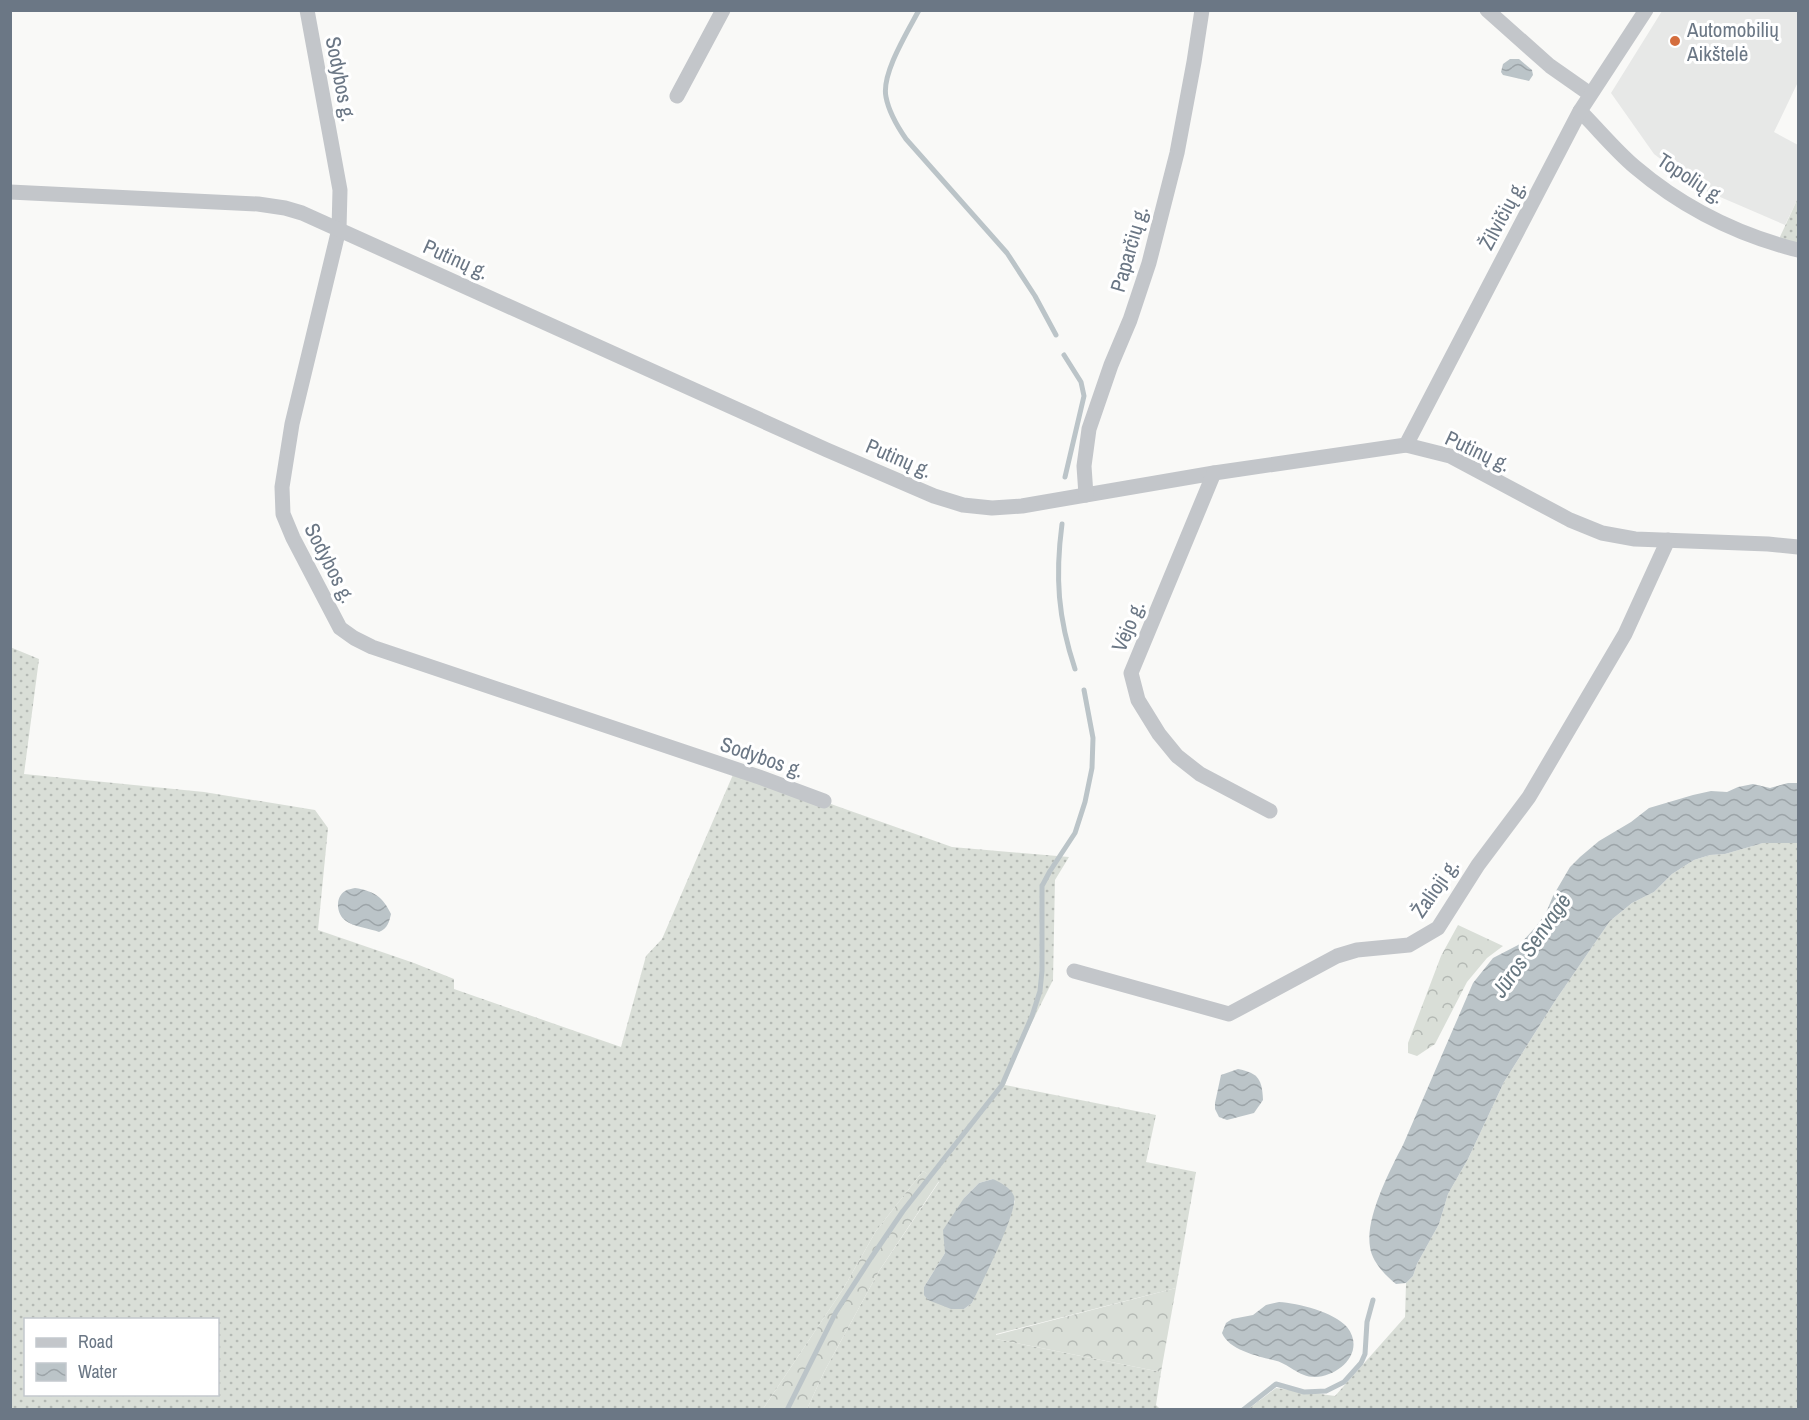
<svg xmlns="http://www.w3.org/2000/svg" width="1809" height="1420" viewBox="0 0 1809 1420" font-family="'Archivo Narrow',sans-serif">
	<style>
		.built { fill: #e7e8e7 }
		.grass { fill: url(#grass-dots); fill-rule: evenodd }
		.forest { fill: url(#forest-crowns) }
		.water { fill: url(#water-waves) }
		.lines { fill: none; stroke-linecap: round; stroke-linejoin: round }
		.stream { stroke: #bbc4c8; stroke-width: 5 }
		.street { stroke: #c3c6ca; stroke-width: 15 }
		.poi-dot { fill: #d46d3d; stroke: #fff; stroke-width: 2 }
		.labels { text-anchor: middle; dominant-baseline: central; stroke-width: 6; stroke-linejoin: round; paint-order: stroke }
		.poi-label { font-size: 21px; fill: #6b7785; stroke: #fff; text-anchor: start }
		.street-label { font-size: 21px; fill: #6b7785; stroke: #fff }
		.water-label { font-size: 22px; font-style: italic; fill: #677780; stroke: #fff }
	</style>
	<defs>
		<pattern id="grass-dots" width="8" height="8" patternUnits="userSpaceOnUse" patternTransform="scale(1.5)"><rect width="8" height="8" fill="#d9ded7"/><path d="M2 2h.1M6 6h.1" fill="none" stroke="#b4b9b4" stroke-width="1.8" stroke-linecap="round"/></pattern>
		<pattern id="forest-crowns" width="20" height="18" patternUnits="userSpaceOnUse" patternTransform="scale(1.5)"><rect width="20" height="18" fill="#d9ded7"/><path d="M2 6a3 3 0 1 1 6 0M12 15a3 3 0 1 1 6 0" fill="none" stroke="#b4b9b4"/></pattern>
		<pattern id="water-waves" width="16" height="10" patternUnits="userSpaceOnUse" patternTransform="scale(1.5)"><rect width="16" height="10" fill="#bbc4c8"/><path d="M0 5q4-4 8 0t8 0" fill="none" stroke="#9ca4a8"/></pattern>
	</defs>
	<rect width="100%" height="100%" fill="#f9f9f7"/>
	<!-- built -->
	<polygon class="built" points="1662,11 1798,11 1798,82 1774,132 1798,145 1798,198 1785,225 1697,187 1654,154 1611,93"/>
	<!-- grass -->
	<g class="grass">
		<polygon points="1798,198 1798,244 1779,239"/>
		<path d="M10,647L39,659L24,774L204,792L315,810L328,828L318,930L414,963L454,979V989L621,1047L646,956L662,939L735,770L952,847L1069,857L1055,880L1053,980L1017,1052L1005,1085L1156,1115L1146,1162L1196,1172L1176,1288L996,1334V1339L1161,1372L1156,1405L1160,1409H807L824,1372L879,1271L939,1182L923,1171L876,1231L843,1289L763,1409H11ZM993,1179L1015,1201L1009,1220L972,1303L964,1309L924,1287L945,1253L964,1198L979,1183ZM26,1320H218V1394H26Z"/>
		<polygon points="1781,842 1798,843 1798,1409 1247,1410 1276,1388 1335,1396 1405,1317 1406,1283 1413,1276 1417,1264 1439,1224 1448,1194 1468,1159 1504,1082 1555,1001 1610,921 1632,903 1654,892 1672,874 1694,860 1710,855 1725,854 1763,843"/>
	</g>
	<!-- forest -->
	<g class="forest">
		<polygon points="1458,925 1503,946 1487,958 1467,982 1435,1044 1417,1056 1408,1053 1408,1043 1441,956"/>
		<polygon points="923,1171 939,1181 879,1271 824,1372 807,1409 763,1409 843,1289 876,1231"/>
		<polygon points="1176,1288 1161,1372 996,1339 996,1335"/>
	</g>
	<!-- water -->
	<g class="water">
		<polygon points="1510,59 1519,59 1532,70 1533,75 1529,81 1503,75 1501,72 1503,64"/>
		<path d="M1788,783H1798V843H1763L1725,854L1710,855L1694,860L1672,874L1654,892L1632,903L1610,921L1555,1001L1504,1082L1468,1159L1448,1194L1439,1224L1417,1264L1413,1276L1406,1283L1396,1284C1385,1275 1372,1262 1370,1247C1365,1218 1390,1170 1403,1145L1473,983L1493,958L1520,944L1533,930L1545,915L1553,896L1570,867L1580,857L1599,841L1631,822L1649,808L1693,795L1711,791L1727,792L1738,787L1753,784L1770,788Z"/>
		<path d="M355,888C374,891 383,897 391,914C389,922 388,928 379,932C371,929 352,926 346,921C336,914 335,897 345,891C348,889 352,889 355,888Z"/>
		<path d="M1238,1069C1259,1073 1262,1080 1263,1100L1254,1113L1227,1120L1219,1117L1215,1109V1103L1221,1075Z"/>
		<path d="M993,1179C1001,1183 1010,1187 1014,1196C1019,1210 980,1286 972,1303L964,1309H951L928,1300L924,1295V1287L945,1253L943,1230L964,1198L979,1183Z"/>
		<path d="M1279,1302C1298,1303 1334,1312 1347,1327C1366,1351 1340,1376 1315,1377C1298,1377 1289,1363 1273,1360C1257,1356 1229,1350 1222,1333L1226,1323L1232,1319L1253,1315L1266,1305Z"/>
	</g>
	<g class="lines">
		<!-- stream -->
		<g class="stream">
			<path d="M919,10C908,31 881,74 886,97C889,113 897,126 906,139L1007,253L1035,296L1056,335"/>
			<polyline points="1064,355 1081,382 1084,396 1065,477"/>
			<path d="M1062,524C1055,577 1058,618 1075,669"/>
			<polyline points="787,1410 836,1312 871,1258 903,1211 1002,1085 1032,1016 1040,991 1042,971 1042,886 1050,871 1075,833 1085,802 1092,768 1093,738 1084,690"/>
			<polyline points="1243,1410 1276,1384 1304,1392 1326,1391 1344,1382 1361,1363 1365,1354 1367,1322 1373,1300"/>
		</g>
		<!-- street -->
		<g class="street">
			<polyline points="307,10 340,190 339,229 292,424 282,487 283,514 293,538 340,628 354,638 372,647 762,778 824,801"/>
			<polyline points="1487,10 1550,66 1590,94"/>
			<polyline points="677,96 723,10"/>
			<path d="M1580,111C1598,129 1615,150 1635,167C1682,207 1738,235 1798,250"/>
			<polyline points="10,192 258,204 285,208 302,213 827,450 934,496 963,505 992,508 1022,506 1214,473 1406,445 1450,456 1570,520 1602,533 1635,539 1768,544 1798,547"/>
			<polyline points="1406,445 1580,111 1646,10"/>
			<polyline points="1214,473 1131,673 1138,700 1159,734 1177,756 1200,774 1270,811"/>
			<polyline points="1086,495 1084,466 1089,429 1111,365 1130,320 1149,263 1177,153 1194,62 1202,10"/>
			<polyline points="1074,971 1229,1014 1337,956 1357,950 1409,945 1438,928 1478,865 1529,797 1625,634 1668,540"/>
		</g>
	</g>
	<!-- markers -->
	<circle class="poi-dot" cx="1675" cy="41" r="6"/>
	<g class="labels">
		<!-- poi labels -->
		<g class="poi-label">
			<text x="1687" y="29">Automobilių<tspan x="1687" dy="24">Aikštelė</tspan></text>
		</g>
		<!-- street labels -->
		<g class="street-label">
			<text transform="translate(341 79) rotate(79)">Sodybos g.</text>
			<text transform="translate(1691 178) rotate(33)">Topolių g.</text>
			<text transform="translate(1502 215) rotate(-62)">Žilvičių g.</text>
			<text transform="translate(1129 249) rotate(-74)">Paparčių g.</text>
			<text transform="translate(456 259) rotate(24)">Putinų g.</text>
			<text transform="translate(1478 451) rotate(25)">Putinų g.</text>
			<text transform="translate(899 458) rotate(23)">Putinų g.</text>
			<text transform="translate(330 563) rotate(63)">Sodybos g.</text>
			<text transform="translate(1128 626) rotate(-67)">Vėjo g.</text>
			<text transform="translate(762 757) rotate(19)">Sodybos g.</text>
			<text transform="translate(1435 888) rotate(-55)">Žalioji g.</text>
		</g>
		<!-- water labels -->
		<g class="water-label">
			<text transform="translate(1531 945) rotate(-55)">Jūros Senvagė</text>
		</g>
	</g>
	<!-- border -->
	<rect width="1809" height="1420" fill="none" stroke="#6b7785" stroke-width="24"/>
	<!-- legend -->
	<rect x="24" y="1318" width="195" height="78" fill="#ffffff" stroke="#c4c9ce" stroke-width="1.5"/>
	<rect x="36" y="1338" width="30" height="9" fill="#c3c6ca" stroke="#c4c9ce" stroke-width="1.5"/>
	<text x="78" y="1348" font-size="18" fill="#6b7785">Road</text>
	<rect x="36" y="1363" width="30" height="18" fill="url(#water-waves)" stroke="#c4c9ce" stroke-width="1.5"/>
	<text x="78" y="1378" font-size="18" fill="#6b7785">Water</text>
</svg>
